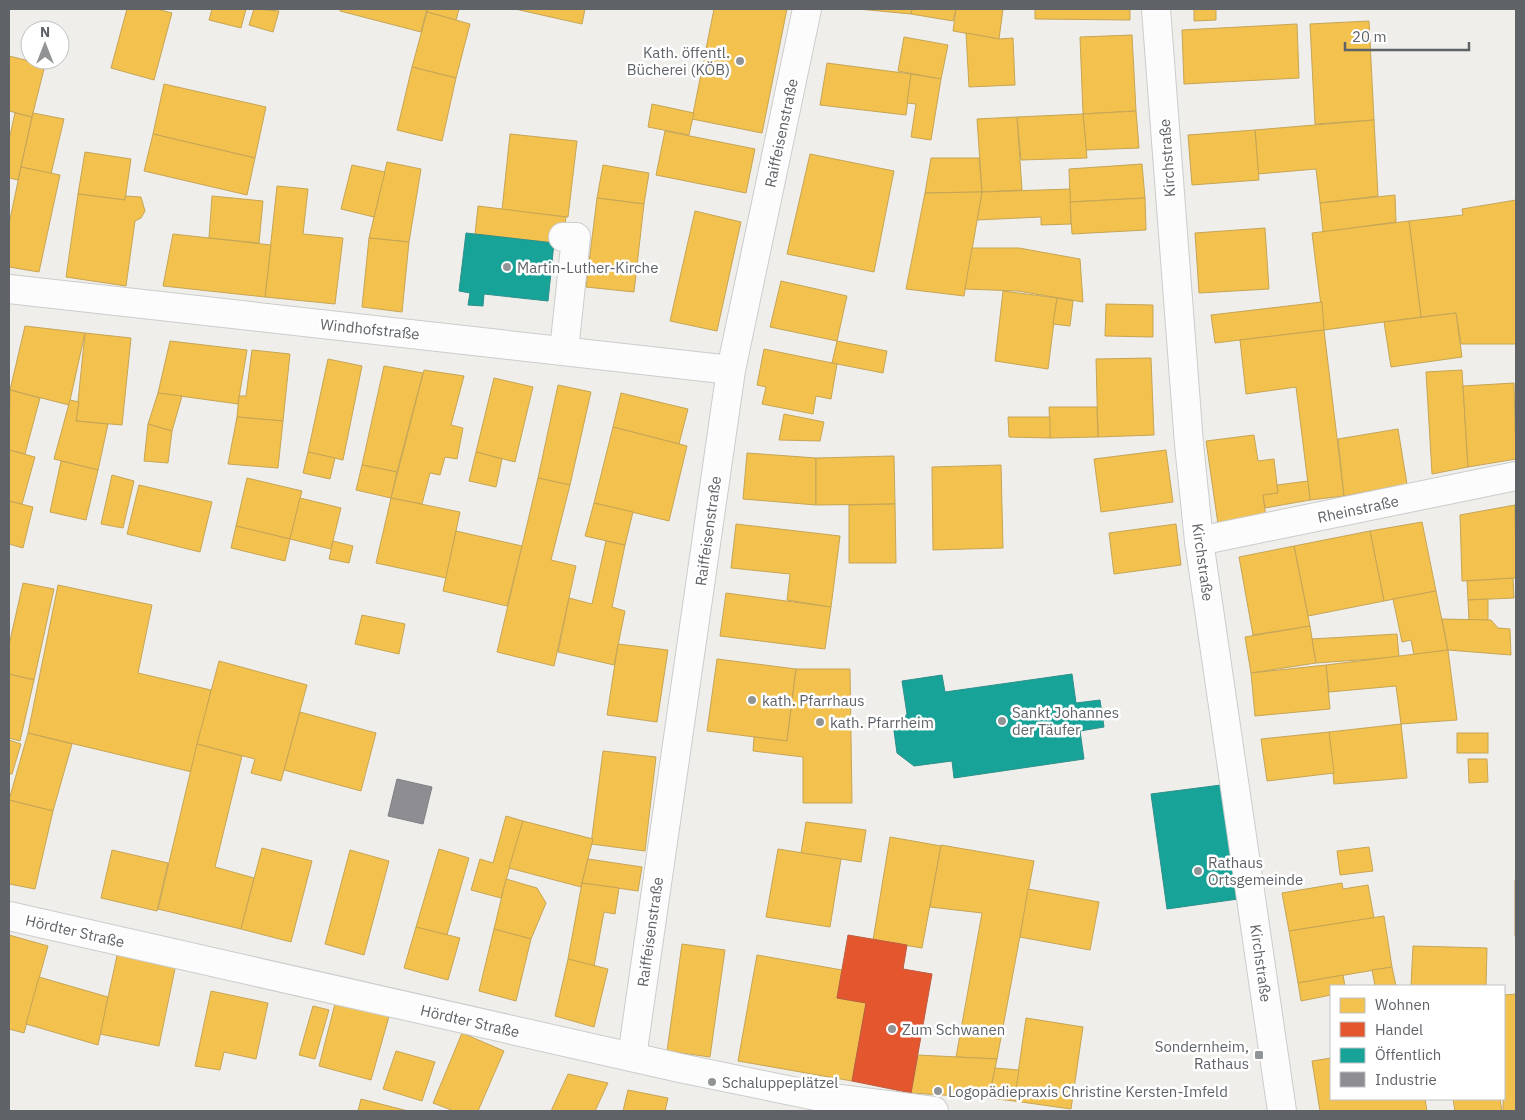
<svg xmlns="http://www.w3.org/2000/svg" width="1525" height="1120" viewBox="0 0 1525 1120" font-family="'IBM Plex Sans',sans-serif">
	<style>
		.homes { fill: #f2c14e; stroke: #c6a556 }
		.shops { fill: #e4572e; stroke: #bc5b3f }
		.public { fill: #17a398; stroke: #2d908a }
		.industry { fill: #8d8d92; stroke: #7f8085 }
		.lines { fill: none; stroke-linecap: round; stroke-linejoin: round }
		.minor-casing { stroke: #cbcccc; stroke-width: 30 }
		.minor { stroke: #fdfcfc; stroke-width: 28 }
		.poi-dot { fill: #919496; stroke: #fff; stroke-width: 2 }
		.labels { text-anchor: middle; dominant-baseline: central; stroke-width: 5; stroke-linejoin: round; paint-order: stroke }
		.poi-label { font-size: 15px; fill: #5f6368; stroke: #fff; text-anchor: start }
		.street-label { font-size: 15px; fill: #5f6368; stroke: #fff }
	</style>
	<rect width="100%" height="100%" fill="#efeeea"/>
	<!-- homes -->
	<g class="homes">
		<polygon points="127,9 157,9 172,13 154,80 111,68"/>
		<polygon points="212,9 246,9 241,28 209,20"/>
		<polygon points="254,9 279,11 273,32 249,25"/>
		<polygon points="340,9 427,9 421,32 340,11"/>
		<polygon points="427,9 459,9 456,20 427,12"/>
		<polygon points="515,9 585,9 582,24"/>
		<polygon points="714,9 787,9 762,133 692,119"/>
		<polygon points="858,9 912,9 911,14"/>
		<polygon points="912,9 956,9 953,21 911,14"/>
		<polygon points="956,9 1003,9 999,39 953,31"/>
		<polygon points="1035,9 1130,9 1130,20 1035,19"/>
		<polygon points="1194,9 1216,9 1216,20 1194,21"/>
		<polygon points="427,12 470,24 456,78 412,67"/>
		<polygon points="1369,21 1374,120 1315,124 1310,24"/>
		<polygon points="1297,24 1299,78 1184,84 1182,30"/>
		<polygon points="966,33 999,39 1013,38 1015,85 969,87"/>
		<polygon points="1132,35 1136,111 1083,114 1080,37"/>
		<polygon points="904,37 948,45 941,79 898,71"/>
		<polygon points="9,56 45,65 32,117 9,111"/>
		<polygon points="827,63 911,74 906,115 820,105"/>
		<polygon points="412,67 456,78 442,141 397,130"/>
		<polygon points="911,74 941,79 931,140 911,137 916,104 907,103"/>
		<polygon points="164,84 266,107 255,158 153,134"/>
		<polygon points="652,104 694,113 689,135 648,127"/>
		<polygon points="1136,111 1139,148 1086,150 1083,114"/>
		<polygon points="15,113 32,117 18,180 9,178 9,140"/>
		<polygon points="33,113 64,119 51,174 21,167"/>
		<polygon points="1083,114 1087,158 1021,160 1017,117"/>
		<polygon points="1017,117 1022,190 982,192 977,119"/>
		<polygon points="1374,120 1378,196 1320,203 1316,169 1258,174 1255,130"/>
		<polygon points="1255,130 1259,180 1192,185 1188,135"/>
		<polygon points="665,131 755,149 746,193 656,175"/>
		<polygon points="153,134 255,158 247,195 144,171"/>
		<polygon points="510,134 577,141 568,217 502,210"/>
		<polygon points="85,152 131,159 125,200 78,194"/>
		<polygon points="810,154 894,171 874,272 787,254"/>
		<polygon points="931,158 979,158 982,192 925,193"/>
		<polygon points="387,162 421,169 409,242 369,238"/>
		<polygon points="1142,164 1145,198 1070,202 1069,169"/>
		<polygon points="352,165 385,172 374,217 341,209"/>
		<polygon points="603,165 649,173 644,204 597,198"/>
		<polygon points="21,167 60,175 39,272 9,267 9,224"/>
		<polygon points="277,186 308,189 303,234 343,238 335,304 265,297"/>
		<polygon points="1070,189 1071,224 1041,225 1041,217 977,220 982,192"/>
		<polygon points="982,192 964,296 906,289 925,193"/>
		<polygon points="78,194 125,200 125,196 141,197 145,211 141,218 135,221 126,286 66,277"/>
		<polygon points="1395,195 1396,222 1323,232 1320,203"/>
		<polygon points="212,196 263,201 259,243 209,238"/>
		<polygon points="597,198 644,204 634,292 586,287"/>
		<polygon points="1145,198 1146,230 1072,234 1070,202"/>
		<polygon points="1516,200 1516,344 1461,344 1456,313 1421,317 1409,221 1463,215 1462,209"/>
		<polygon points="478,206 566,217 564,233 554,243 475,234"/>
		<polygon points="695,211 741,222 717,331 670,321"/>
		<polygon points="1409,221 1421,317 1324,330 1312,233"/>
		<polygon points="1265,228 1269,289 1199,293 1195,233"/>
		<polygon points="173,234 271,245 265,297 163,286"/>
		<polygon points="369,238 409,242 402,312 362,307"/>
		<polygon points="972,248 1019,248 1080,259 1083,302 1018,291 965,289"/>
		<polygon points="781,281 847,296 837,341 770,327"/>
		<polygon points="1003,291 1057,298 1048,369 995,361"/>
		<polygon points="1057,298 1073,301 1070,326 1053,324"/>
		<polygon points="1322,302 1324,330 1215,343 1211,315"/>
		<polygon points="1106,304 1153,305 1153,337 1105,336"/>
		<polygon points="1456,313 1462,357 1391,367 1384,322"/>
		<polygon points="25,326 85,333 69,405 10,390"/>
		<polygon points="1324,330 1344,496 1310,500 1296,387 1246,394 1240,340"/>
		<polygon points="85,333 131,338 122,425 76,421"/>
		<polygon points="170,341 247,350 238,404 158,393"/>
		<polygon points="837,341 887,351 883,373 832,363"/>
		<polygon points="764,349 837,364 831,399 816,396 813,414 762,404 766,387 757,385"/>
		<polygon points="252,350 290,354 283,421 237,417 239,396 246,396"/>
		<polygon points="1151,358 1154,435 1098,437 1096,359"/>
		<polygon points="328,359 362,366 343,460 308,452"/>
		<polygon points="384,366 423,373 397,472 362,465"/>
		<polygon points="424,370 464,376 451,425 463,428 457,459 445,457 440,475 430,473 422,504 391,498"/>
		<polygon points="1462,370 1468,467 1432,474 1426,372"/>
		<polygon points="494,378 533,387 515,462 476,452"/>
		<polygon points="1514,383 1516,459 1468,467 1463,386"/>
		<polygon points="558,385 591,392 570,485 538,478"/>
		<polygon points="10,390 40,398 25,454 9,450"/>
		<polygon points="158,393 182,396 172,431 148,424"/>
		<polygon points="621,393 688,409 679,444 613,427"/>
		<polygon points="70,400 79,402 76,421 108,424 98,470 54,459"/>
		<polygon points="1049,407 1097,407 1098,437 1050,438"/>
		<polygon points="784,414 824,422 820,441 779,440"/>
		<polygon points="237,417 283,421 278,468 228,464"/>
		<polygon points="1008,417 1050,417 1050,438 1009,437"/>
		<polygon points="148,424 172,431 168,463 144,461"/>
		<polygon points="613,427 687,446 669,521 594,503"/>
		<polygon points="1398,429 1407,484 1344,496 1338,439"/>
		<polygon points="1254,435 1258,461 1274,459 1278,493 1263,495 1266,518 1218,524 1206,441"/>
		<polygon points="9,450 35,457 22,504 9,501"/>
		<polygon points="1166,450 1173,502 1101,512 1094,459"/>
		<polygon points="308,452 335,458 330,479 303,473"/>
		<polygon points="476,452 502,459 496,487 469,481"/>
		<polygon points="747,453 816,458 816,505 743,499"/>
		<polygon points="894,456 895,504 816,505 816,458"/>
		<polygon points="61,461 98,470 86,520 50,512"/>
		<polygon points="362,465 397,472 391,498 356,490"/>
		<polygon points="1001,465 1003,548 933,550 932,467"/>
		<polygon points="112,475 134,481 123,528 101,524"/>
		<polygon points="247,478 302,491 290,539 236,526"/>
		<polygon points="538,478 570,485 551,560 576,566 554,666 497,652"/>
		<polygon points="1308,481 1310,500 1265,508 1263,495 1278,493 1277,485"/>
		<polygon points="139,485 212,502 200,552 127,534"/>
		<polygon points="300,498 341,508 331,549 290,539"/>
		<polygon points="391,498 460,512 446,578 376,563"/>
		<polygon points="9,501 33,507 23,548 9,544"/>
		<polygon points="594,503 633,512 625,545 585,536"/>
		<polygon points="895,504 896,563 849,563 849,505"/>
		<polygon points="1515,505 1516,578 1462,581 1460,515"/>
		<polygon points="1422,522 1436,591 1384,601 1370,531"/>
		<polygon points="736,524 840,536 831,607 787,600 790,574 731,568"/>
		<polygon points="1176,524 1181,565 1114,574 1109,533"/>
		<polygon points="236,526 290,539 285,561 231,548"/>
		<polygon points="456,531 522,546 507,606 443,591"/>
		<polygon points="1370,531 1384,601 1308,616 1294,546"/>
		<polygon points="333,541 353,546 349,563 329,559"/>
		<polygon points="606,541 625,545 612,607 625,611 614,665 558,652 569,598 592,604"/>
		<polygon points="1294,546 1310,626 1253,635 1239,557"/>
		<polygon points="1513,578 1514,598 1468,600 1467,581"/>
		<polygon points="23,583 54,589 34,680 9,674 9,645"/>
		<polygon points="58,585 152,605 138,673 211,690 192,772 28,733"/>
		<polygon points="1436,591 1448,650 1414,655 1411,640 1402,642 1393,599"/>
		<polygon points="726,593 831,607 825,649 720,636"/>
		<polygon points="1488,599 1488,620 1469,620 1468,600"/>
		<polygon points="362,615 405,624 399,654 355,644"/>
		<polygon points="1442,619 1491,620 1498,628 1510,629 1511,655 1448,650"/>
		<polygon points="1310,626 1316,663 1251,673 1245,637"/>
		<polygon points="1397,634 1399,657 1316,663 1312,639"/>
		<polygon points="618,644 668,650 657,722 607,715"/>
		<polygon points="1448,650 1457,720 1401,724 1396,686 1329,692 1326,665"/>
		<polygon points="717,659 796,669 787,741 707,731"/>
		<polygon points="219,661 307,685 281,781 251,773 255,759 197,744"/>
		<polygon points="1326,665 1330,709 1255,716 1251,673"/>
		<polygon points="796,669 850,669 852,803 803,803 803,757 753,751 754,737 787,741"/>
		<polygon points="9,674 34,680 20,741 9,738"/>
		<polygon points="300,712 376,733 361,791 284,770"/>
		<polygon points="1401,724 1407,778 1334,784 1329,732"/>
		<polygon points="1329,732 1334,773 1267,781 1261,739"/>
		<polygon points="28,733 72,744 53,811 9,800"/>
		<rect x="1457" y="733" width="31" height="20"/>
		<polygon points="9,740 21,744 12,774 9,774"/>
		<polygon points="197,744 242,756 215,867 254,878 241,929 158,909"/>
		<polygon points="603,751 656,757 645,851 591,844"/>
		<polygon points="1468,759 1487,759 1488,782 1469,783"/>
		<polygon points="9,800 53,811 35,889 9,884"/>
		<polygon points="506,816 523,821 501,898 471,890 480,859 493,863"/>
		<polygon points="523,821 593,839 581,887 509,868"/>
		<polygon points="806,822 866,830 861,862 801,853"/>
		<polygon points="890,837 941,846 922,948 873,940"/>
		<polygon points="941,845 1034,861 997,1059 956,1057 982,913 930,907"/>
		<polygon points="1369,847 1373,871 1340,875 1337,851"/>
		<polygon points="262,848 312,861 291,942 241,929"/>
		<polygon points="439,849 469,858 447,935 416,927"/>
		<polygon points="778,849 841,859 830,927 766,917"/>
		<polygon points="112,850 168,863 157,911 101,898"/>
		<polygon points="350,850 389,861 364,955 325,944"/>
		<polygon points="588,859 642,867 638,891 582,883"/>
		<polygon points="506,879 537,888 546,903 531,939 494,929"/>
		<rect x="1515" y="880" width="1" height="56"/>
		<polygon points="582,883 619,888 615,914 604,912 594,966 568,959"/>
		<polygon points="1342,883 1343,889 1368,885 1374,918 1289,931 1282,893"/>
		<polygon points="1028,889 1099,902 1090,950 1020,937"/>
		<polygon points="1384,916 1392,967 1298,983 1289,931"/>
		<polygon points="416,927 460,938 448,980 404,968"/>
		<polygon points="494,929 531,939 516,1001 479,991"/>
		<polygon points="9,935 48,946 24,1033 9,1029"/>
		<polygon points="682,944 725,950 710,1057 667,1051"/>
		<polygon points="1413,946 1487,948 1486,986 1411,986"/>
		<polygon points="118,951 176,964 159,1046 100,1034"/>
		<polygon points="757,955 842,970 837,998 866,1003 852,1081 738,1061"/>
		<polygon points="568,959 608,969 594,1027 555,1016"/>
		<polygon points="1392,967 1396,986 1375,986 1372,970"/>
		<polygon points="1343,975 1345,986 1331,986 1331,995 1301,1001 1298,983"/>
		<polygon points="39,977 108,997 98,1045 26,1024"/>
		<polygon points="211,991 268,1003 256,1059 224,1052 220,1070 195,1066"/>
		<polygon points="1516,994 1516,1111 1503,1111 1504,995"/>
		<polygon points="336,1000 390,1013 371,1080 319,1066"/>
		<polygon points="313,1006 329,1010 315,1059 299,1055"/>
		<polygon points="1026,1018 1083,1027 1071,1109 1014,1101"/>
		<polygon points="462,1033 504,1051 478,1111 454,1111 433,1103"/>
		<polygon points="396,1051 435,1062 422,1101 383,1089"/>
		<polygon points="918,1055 997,1059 989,1098 911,1093"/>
		<polygon points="1331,1058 1331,1099 1425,1099 1427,1111 1320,1111 1312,1061"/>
		<polygon points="995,1068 1019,1070 1014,1101 989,1098"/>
		<polygon points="568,1074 608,1083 595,1111 551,1111"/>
		<polygon points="628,1090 668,1098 665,1111 623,1111"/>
		<polygon points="361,1099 408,1111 358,1111"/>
		<polygon points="1453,1099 1500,1099 1502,1111 1455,1111"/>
	</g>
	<!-- shops -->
	<polygon class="shops" points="848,935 907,945 903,969 932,974 911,1093 852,1081 866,1003 837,998"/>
	<!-- public -->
	<g class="public">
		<polygon points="466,233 554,243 548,301 484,294 483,306 468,305 470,293 459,291"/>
		<polygon points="1072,674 1076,703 1100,700 1104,727 1080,731 1084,759 954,778 952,761 914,766 897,753 894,731 907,714 902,681 942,675 945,692"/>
		<polygon points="1221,785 1238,899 1167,909 1151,794"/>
	</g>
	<!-- industry -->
	<polygon class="industry" points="397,779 432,787 423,824 388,816"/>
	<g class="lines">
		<!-- minor casing -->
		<g class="minor-casing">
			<g id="minor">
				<polyline points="1156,9 1189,444 1199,541 1282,1111"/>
				<polyline points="563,237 576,237 564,351"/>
				<polyline points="9,289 731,370"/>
				<polyline points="1199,541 1516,476"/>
				<polyline points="9,916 680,1068 816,1096 934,1111"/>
				<polyline points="632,1057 731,370 807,9"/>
			</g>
		</g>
		<!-- minor -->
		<use href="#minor" class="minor"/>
	</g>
	<!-- markers -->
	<g class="poi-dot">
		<circle cx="740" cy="61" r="5"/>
		<circle cx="507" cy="267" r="5"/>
		<circle cx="752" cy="700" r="5"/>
		<circle cx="1002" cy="721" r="5"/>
		<circle cx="820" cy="722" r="5"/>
		<circle cx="1198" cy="871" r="5"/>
		<circle cx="892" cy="1029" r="5"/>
		<rect x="1254" y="1050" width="10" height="10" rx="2.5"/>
		<circle cx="712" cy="1082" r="5"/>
		<circle cx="938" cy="1091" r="5"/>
	</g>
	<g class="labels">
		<!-- poi labels -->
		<g class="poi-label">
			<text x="730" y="52" text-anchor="end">Kath. öffentl.<tspan x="730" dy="17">Bücherei (KÖB)</tspan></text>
			<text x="517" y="267">Martin-Luther-Kirche</text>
			<text x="762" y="700">kath. Pfarrhaus</text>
			<text x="1012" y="712">Sankt Johannes<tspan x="1012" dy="17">der Täufer</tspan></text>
			<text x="830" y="722">kath. Pfarrheim</text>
			<text x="1208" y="862">Rathaus<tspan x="1208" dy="17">Ortsgemeinde</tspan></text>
			<text x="902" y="1029">Zum Schwanen</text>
			<text x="1249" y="1046" text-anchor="end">Sondernheim,<tspan x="1249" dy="17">Rathaus</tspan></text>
			<text x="722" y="1082">Schaluppeplätzel</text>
			<text x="948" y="1091">Logopädiepraxis Christine Kersten-Imfeld</text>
		</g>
		<!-- street labels -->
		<g class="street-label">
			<text transform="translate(781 133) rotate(-78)">Raiffeisenstraße</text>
			<text transform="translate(1167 158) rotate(-94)">Kirchstraße</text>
			<text transform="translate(370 329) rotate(6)">Windhofstraße</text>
			<text transform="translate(1358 509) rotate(-12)">Rheinstraße</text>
			<text transform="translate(708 531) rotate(-82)">Raiffeisenstraße</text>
			<text transform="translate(1203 562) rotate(82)">Kirchstraße</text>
			<text transform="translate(75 931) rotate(13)">Hördter Straße</text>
			<text transform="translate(650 932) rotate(-82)">Raiffeisenstraße</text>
			<text transform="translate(1261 963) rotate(82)">Kirchstraße</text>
			<text transform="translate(470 1021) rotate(13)">Hördter Straße</text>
		</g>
	</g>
	<!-- border -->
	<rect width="1525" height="1120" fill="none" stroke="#5f6368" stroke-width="20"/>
	<!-- legend -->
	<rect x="1330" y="985" width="175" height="115" fill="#ffffff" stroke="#bfc1c3"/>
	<rect x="1340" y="998" width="25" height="15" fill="#f2c14e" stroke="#bfc1c3"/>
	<text x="1375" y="1010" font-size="15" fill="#5f6368">Wohnen</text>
	<rect x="1340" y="1022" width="25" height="15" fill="#e4572e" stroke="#bfc1c3"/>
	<text x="1375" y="1035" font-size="15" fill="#5f6368">Handel</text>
	<rect x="1340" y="1048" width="25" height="15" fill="#17a398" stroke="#bfc1c3"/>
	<text x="1375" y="1060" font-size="15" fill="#5f6368">Öffentlich</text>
	<rect x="1340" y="1072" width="25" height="15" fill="#8d8d92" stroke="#bfc1c3"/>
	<text x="1375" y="1085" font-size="15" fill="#5f6368">Industrie</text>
	<!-- north arrow -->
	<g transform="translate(45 45)"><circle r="24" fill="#ffffff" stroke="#bfc1c3"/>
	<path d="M0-4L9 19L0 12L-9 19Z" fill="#919496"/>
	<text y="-8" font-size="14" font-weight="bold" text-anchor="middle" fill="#5f6368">N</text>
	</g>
	<!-- scale -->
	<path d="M1345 42v8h124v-8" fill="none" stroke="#5f6368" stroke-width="2.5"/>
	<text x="1352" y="42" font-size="15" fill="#5f6368" stroke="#ffffff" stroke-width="4" paint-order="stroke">20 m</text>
</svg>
